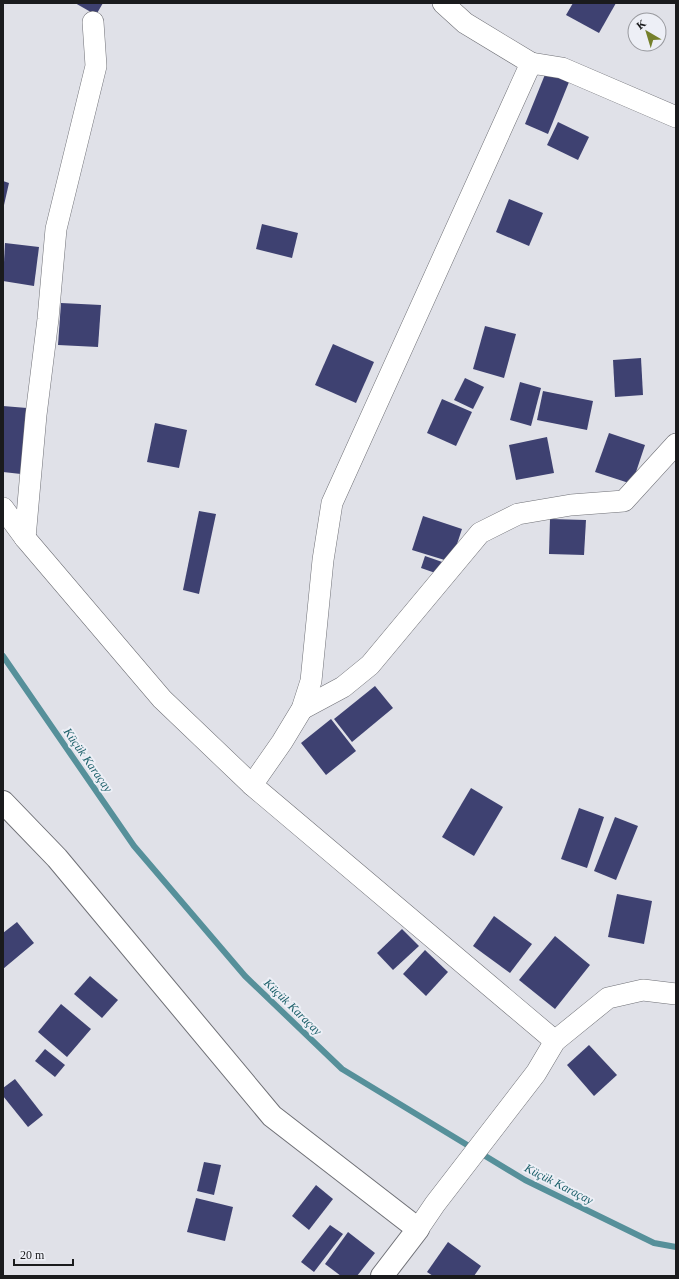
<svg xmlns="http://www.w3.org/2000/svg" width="679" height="1279" viewBox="0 0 679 1279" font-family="Georgia,serif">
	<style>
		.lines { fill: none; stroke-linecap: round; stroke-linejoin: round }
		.stream { stroke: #56909a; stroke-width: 6 }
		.building { fill: #3e4171 }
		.minor-casing { stroke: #6f7076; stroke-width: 22 }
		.tertiary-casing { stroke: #6f7076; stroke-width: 24 }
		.minor { stroke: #fff; stroke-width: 21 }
		.tertiary { stroke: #fff; stroke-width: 22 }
		.labels { text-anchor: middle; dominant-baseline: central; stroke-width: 4; stroke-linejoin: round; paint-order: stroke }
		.water-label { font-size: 12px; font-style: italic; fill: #1e616b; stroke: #edeff6 }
	</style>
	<rect width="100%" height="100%" fill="#e0e1e8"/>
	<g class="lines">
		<!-- stream -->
		<polyline class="stream" points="3,656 134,846 245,976 342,1069 525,1180 654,1243 676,1247"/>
	</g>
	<!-- building -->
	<g class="building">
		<polygon points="75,3 103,3 96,15"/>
		<polygon points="573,3 616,3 599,33 566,15"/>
		<polygon points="546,72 569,82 548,134 525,124"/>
		<polygon points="558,122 589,137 578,160 547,145"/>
		<polygon points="3,181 9,183 4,205 3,204"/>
		<polygon points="509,199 543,213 529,246 496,232"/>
		<polygon points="262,224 298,233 292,258 256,249"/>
		<polygon points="5,243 39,247 34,286 3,281"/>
		<polygon points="61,303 101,305 98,347 58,345"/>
		<polygon points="485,326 516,334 504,378 473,369"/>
		<polygon points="333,344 374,362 356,403 315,385"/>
		<polygon points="641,358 643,395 615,397 613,360"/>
		<polygon points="465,378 484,387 473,409 454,400"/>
		<polygon points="520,382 541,388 531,426 510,420"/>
		<polygon points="543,391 593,401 587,430 537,420"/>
		<polygon points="442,399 472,412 456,446 427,433"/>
		<polygon points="3,406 27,408 21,474 3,472"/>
		<polygon points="155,423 187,430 179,468 147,462"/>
		<polygon points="609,433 645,445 632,484 595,472"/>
		<polygon points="547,437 554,473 516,480 509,445"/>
		<polygon points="199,511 216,514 199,594 183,590"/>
		<polygon points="423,516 462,529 451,562 412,550"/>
		<polygon points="550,519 586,520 584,555 549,554"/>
		<polygon points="425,556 448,564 444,576 421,568"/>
		<polygon points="375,686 393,708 352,742 334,719"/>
		<polygon points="331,719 356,751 326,775 301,743"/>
		<polygon points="471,788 503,807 474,856 442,837"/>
		<polygon points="579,808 604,817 587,868 561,859"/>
		<polygon points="615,817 638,826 616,880 594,871"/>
		<polygon points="617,894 652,901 644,944 608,937"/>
		<polygon points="494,916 532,944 510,973 473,946"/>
		<polygon points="17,922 34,943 3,969 3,933"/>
		<polygon points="402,929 419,946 393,970 377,953"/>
		<polygon points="555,936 590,965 555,1009 519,980"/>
		<polygon points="425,950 448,972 426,996 403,974"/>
		<polygon points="90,976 118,1000 102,1018 74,994"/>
		<polygon points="61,1004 91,1029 67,1057 38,1032"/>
		<polygon points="589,1045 617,1075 594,1096 567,1065"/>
		<polygon points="45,1049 65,1065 55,1077 35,1061"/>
		<polygon points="15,1079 43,1115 28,1127 3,1096 3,1088"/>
		<polygon points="204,1162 221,1165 214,1195 197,1191"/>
		<polygon points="316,1185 333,1199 309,1230 292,1216"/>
		<polygon points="196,1198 233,1207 225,1241 187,1232"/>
		<polygon points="330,1225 343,1234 314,1272 301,1262"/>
		<polygon points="348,1232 375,1253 357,1276 341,1276 325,1264"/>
		<polygon points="448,1242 481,1266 474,1276 433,1276 427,1272"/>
	</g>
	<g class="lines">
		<!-- minor casing -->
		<g class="minor-casing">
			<g id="minor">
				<polyline points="443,3 465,23 531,63"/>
				<polyline points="3,508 25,538 162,699 252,785 555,1041"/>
				<polyline points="25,538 36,415 48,319 56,229 96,66 93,22"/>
				<polyline points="302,709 343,687 370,665 480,533 518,514 571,505 624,501 676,444"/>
				<polyline points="252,785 282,742 302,709 311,681 323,560 332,503 531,63 562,68 676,117"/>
				<polyline points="418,1229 435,1204 536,1073 555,1041 608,998 643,990 676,994"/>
			</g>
		</g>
		<!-- tertiary casing -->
		<g class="tertiary-casing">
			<polyline id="tertiary" points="3,802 57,858 272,1116 418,1229 382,1276"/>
		</g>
		<!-- minor -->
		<use href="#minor" class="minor"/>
		<!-- tertiary -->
		<use href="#tertiary" class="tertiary"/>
	</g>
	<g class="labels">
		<!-- water labels -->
		<g class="water-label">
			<text transform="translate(88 760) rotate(55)">Küçük Karaçay</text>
			<text transform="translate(293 1007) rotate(44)">Küçük Karaçay</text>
			<text transform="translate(559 1184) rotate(27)">Küçük Karaçay</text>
		</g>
	</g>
	<!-- border -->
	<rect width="679" height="1279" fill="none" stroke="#1a1b1d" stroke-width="8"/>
	<!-- north arrow -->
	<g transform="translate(647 32) rotate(322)"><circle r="19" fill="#edeff6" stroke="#999a9f"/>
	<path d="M0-3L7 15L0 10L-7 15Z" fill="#75802c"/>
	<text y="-6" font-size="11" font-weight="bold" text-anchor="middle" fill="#1a1b1d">K</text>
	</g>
	<!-- scale -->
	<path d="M14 1259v6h59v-6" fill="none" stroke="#1a1b1d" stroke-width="2"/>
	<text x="20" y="1259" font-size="12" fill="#1a1b1d" stroke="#edeff6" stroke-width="3" paint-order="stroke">20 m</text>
</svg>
